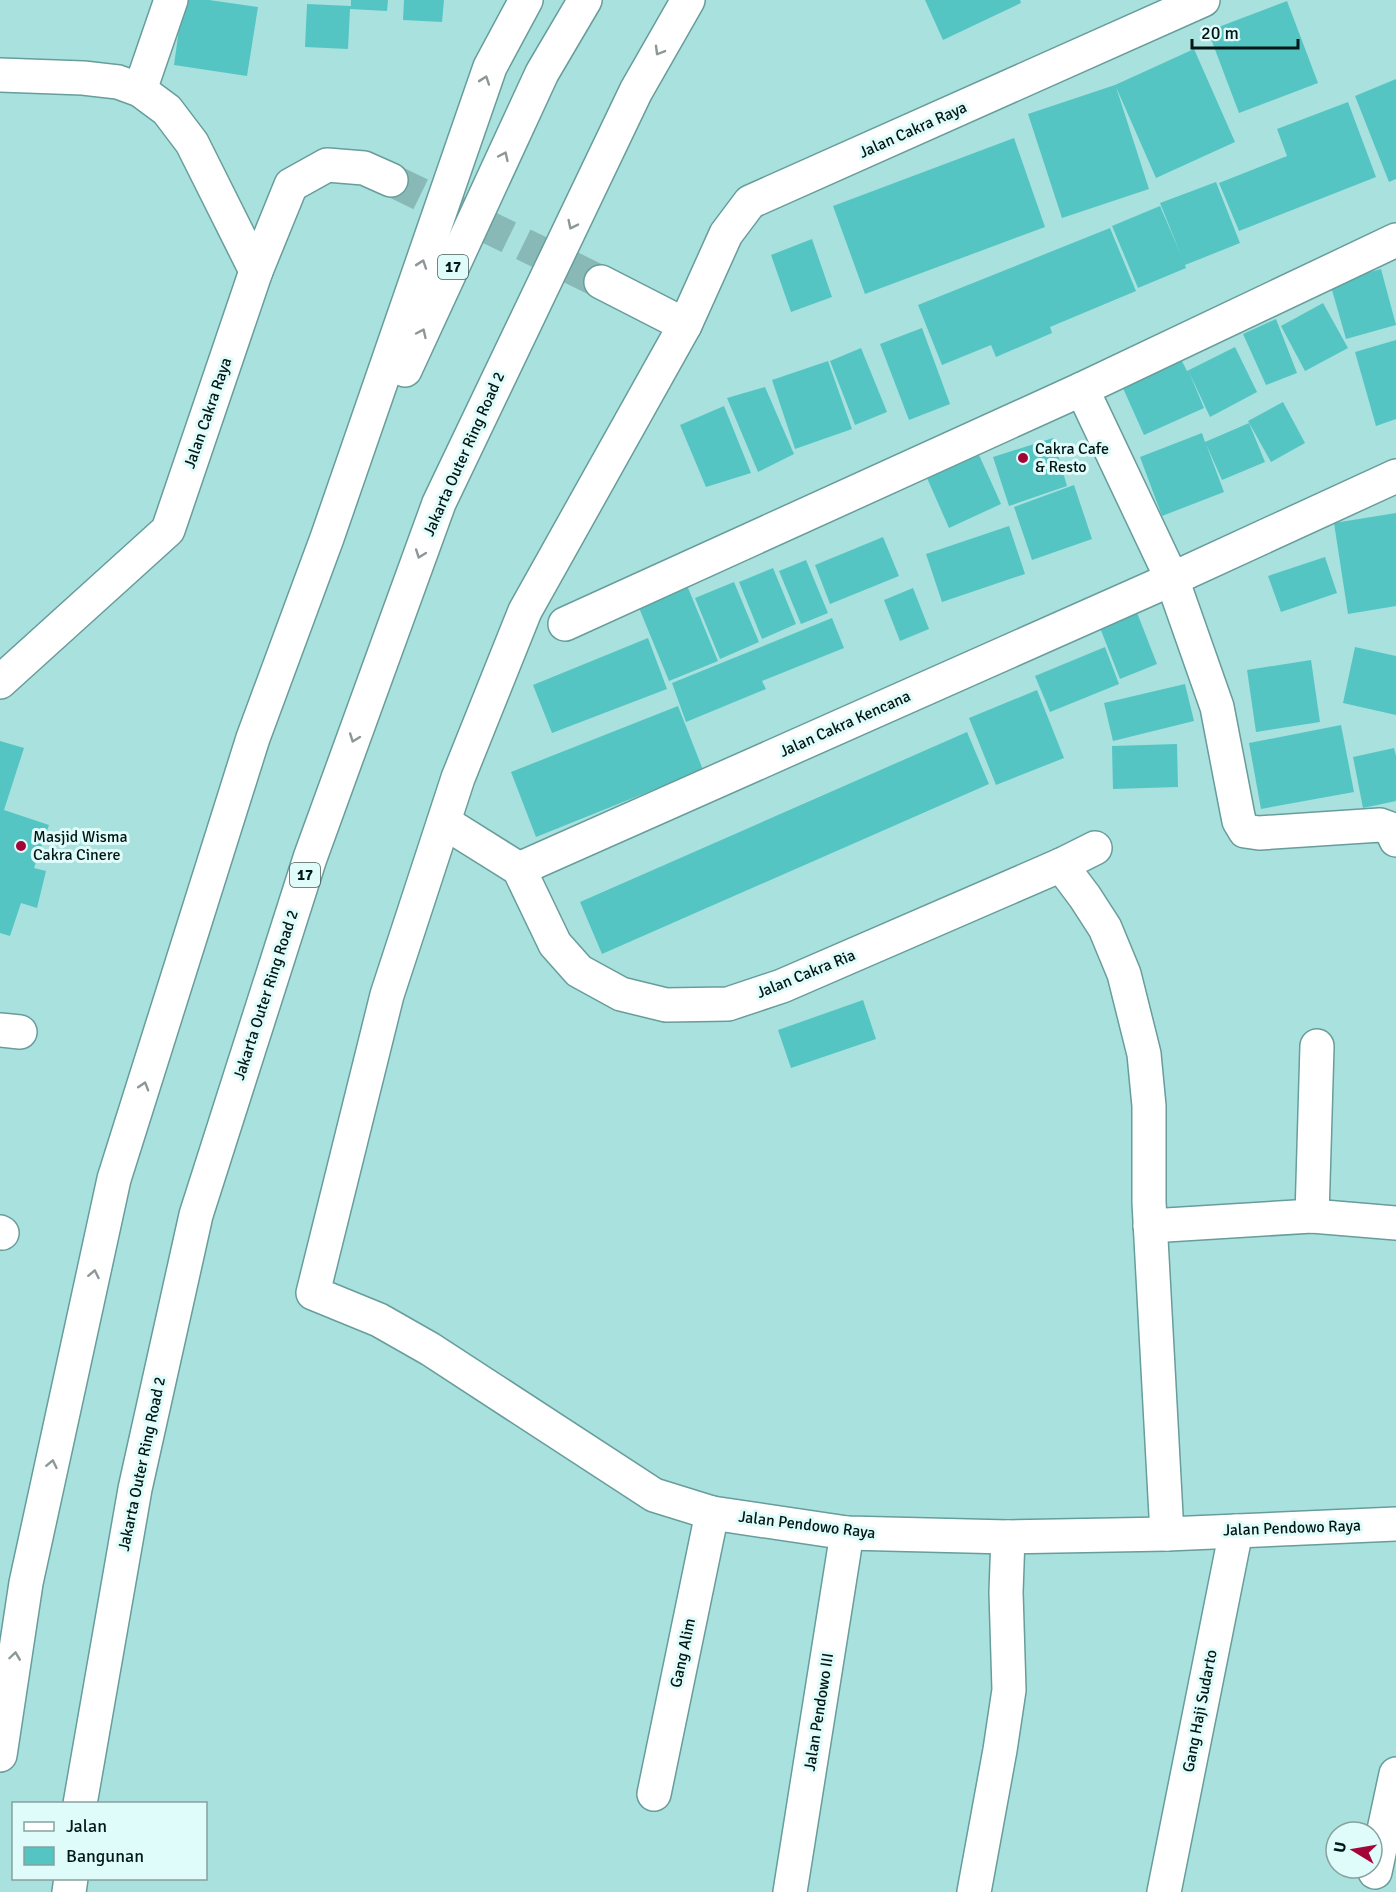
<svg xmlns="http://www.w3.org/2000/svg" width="1396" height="1892" viewBox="0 0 1396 1892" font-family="Signika,sans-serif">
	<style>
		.building { fill: #55c5c3 }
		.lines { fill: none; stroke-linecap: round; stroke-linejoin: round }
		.tertiary-tunnel { stroke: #88b9b7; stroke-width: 33; stroke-dasharray: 33 16; stroke-linecap: butt }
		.minor-casing { stroke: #679d9b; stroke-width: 36 }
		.tertiary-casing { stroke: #679d9b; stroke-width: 36 }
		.motorway-casing { stroke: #679d9b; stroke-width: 36 }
		.minor { stroke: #fff; stroke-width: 33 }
		.tertiary { stroke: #fff; stroke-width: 33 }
		.motorway { stroke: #fff; stroke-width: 33 }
		.oneway { stroke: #8d9797 }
		.poi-dot { fill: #a30539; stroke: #e0fcfa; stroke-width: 2 }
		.labels { text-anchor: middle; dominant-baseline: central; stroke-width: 6; stroke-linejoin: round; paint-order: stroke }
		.shield { fill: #e0fcfa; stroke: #455c5b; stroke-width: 1.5 }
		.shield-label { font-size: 15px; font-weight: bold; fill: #021817 }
		.street-label { font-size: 16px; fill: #021817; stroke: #e0fcfa }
		.poi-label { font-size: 16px; fill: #021817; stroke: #e0fcfa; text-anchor: start }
	</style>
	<rect width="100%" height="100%" fill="#a9e1df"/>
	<!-- building -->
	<g class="building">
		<polygon points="183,0 209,0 258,7 247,76 174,65"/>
		<polygon points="351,0 388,0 387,11 350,9 348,49 305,47 307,4 351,6"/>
		<polygon points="404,0 444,0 442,22 403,20"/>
		<polygon points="925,0 1020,0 1021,3 943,40"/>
		<polygon points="1287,1 1318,83 1239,113 1208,31"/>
		<polygon points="1194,49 1235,142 1156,178 1116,87 1149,189 1062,218 1028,114 1115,85"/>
		<polygon points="1396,79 1396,179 1389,182 1355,96"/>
		<polygon points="1348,102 1376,177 1239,231 1219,183 1287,156 1277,129"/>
		<polygon points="1014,138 1045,227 865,294 833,206"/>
		<polygon points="1216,182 1240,243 1185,265 1186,268 1138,288 1112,226 1160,206 1181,255 1160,203"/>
		<polygon points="1110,228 1136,291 1050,327 1052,333 996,357 991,345 942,365 918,305"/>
		<polygon points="812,239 832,297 791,312 771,255"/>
		<polygon points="1381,269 1396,325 1346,339 1330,283"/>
		<polygon points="1323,303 1348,348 1305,371 1281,326"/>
		<polygon points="1276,319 1297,373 1266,385 1243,334"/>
		<polygon points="922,328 950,404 909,420 880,344"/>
		<polygon points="1396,340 1396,419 1376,426 1355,352"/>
		<polygon points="1235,347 1257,392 1210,417 1189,372 1204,408 1144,435 1122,386 1181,359 1187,371"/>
		<polygon points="861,348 887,412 855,425 830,361"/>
		<polygon points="828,361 852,429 795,449 772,380"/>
		<polygon points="765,387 794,454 758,472 727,398"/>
		<polygon points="1283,402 1305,443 1271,462 1248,421"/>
		<polygon points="724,406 751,473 706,487 680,425"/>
		<polygon points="1249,423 1265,462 1222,480 1206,444 1224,492 1162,516 1140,457 1202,433 1205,442"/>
		<polygon points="1053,438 1067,486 1009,506 993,457"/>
		<polygon points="979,455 1001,504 949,528 927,478"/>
		<polygon points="1074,485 1092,539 1032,560 1014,507"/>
		<polygon points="1396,513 1396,606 1348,614 1334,523"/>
		<polygon points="1009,526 1025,574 942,602 926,554"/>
		<polygon points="883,537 899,576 830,604 815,565"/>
		<polygon points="1325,557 1337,593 1281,612 1268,576"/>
		<polygon points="806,560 828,613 801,624 779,571"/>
		<polygon points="773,568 796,624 762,639 739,582"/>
		<polygon points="734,582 759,642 720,659 695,598"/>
		<polygon points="686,583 718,661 669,681 637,603"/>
		<polygon points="913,588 929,629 900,641 884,600"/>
		<polygon points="1134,605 1157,664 1120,679 1097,620"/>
		<polygon points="832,618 844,648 762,681 766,689 686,722 672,683"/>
		<polygon points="648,638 667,689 552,733 533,685"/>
		<polygon points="1105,647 1119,684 1050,712 1035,676"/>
		<polygon points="1355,647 1396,656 1396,715 1343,703"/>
		<polygon points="1311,660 1320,722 1256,732 1247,670"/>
		<polygon points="1185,684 1194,721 1113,741 1104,703"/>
		<polygon points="1037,690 1064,758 996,785 969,718"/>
		<polygon points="678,706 703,770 536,837 511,772"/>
		<polygon points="1341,725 1354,792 1261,809 1249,743"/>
		<polygon points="967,732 989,784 602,954 580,902"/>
		<polygon points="0,741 24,748 4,810 49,825 34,868 46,871 37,908 21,903 10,936 0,933"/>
		<polygon points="1177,744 1178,787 1113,789 1112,746"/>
		<polygon points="1394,748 1396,756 1396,801 1363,808 1353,757"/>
		<polygon points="863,1000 876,1039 791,1068 778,1030"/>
	</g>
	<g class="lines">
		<!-- tertiary-tunnel -->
		<polyline class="tertiary-tunnel" points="391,180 601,282"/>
		<!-- minor casing -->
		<g class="minor-casing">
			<g id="minor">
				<polyline points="0,75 83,78 118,82 140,90 167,110 192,143 256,271"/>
				<polyline points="140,90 171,0"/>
				<polyline points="685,325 726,234 750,202 1203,0"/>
				<polyline points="1082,389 1172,579 1217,707 1237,811 1239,821 1245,831 1259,833 1380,825 1391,829 1396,840"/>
				<polyline points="565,624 1082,389 1396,240"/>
				<polyline points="444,822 519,869 555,944 579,971 621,994 666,1005 728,1004 782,986 1061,865 1095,848"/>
				<polyline points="1061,865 1085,897 1105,928 1124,974 1144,1054 1149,1106 1149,1202 1167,1534"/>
				<polyline points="519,869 1172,579 1396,476"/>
				<polyline points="0,1030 20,1032"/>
				<polyline points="1312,1216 1317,1046"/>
				<polyline points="1150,1226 1312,1216 1396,1223"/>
				<polyline points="0,1232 2,1233"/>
				<polyline points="654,1794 712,1513"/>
				<polyline points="1375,1872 1396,1774"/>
				<polyline points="790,1892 847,1533"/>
				<polyline points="974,1892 1000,1750 1009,1690 1006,1592 1008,1537"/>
				<polyline points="1164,1892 1236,1531"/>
			</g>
		</g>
		<!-- tertiary casing -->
		<g class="tertiary-casing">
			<g id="tertiary">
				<polyline points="601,282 685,325 525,611 458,778 387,995 313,1293 379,1320 430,1349 654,1495 712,1513 847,1533 1008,1537 1167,1534 1396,1524"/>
				<polyline points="0,682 168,530 256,271 291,185 327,165 364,168 391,180"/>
			</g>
		</g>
		<!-- motorway casing -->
		<g class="motorway-casing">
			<g id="motorway">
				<polyline points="405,370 542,73 585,0"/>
				<polyline points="0,1755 26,1583 114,1179 253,738 327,538 490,67 526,0"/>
				<polyline points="80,1804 135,1489 196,1215 310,858 439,503 636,91 688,0"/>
				<polyline points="69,1892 71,1878"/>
			</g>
		</g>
		<!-- minor -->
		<use href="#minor" class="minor"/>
		<!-- tertiary -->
		<use href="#tertiary" class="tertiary"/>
		<!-- motorway -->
		<use href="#motorway" class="motorway"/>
	</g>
	<!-- one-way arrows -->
	<defs><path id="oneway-chevron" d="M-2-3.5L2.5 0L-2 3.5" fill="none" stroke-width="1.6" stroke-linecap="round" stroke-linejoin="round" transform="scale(1.5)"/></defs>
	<g class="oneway">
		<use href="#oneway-chevron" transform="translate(659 51) rotate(120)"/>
		<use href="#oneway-chevron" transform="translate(485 80) rotate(-71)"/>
		<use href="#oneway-chevron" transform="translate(504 156) rotate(-65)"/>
		<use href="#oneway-chevron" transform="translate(572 225) rotate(116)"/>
		<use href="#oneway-chevron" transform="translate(422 264) rotate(-71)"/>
		<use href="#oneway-chevron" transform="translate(422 333) rotate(-65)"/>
		<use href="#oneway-chevron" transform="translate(420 554) rotate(110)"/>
		<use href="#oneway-chevron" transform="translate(354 738) rotate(110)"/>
		<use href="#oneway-chevron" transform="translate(144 1086) rotate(-73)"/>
		<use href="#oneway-chevron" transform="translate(94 1274) rotate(-78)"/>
		<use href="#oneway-chevron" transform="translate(52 1464) rotate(-78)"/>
		<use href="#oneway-chevron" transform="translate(15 1656) rotate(-82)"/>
	</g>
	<!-- markers -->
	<g class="poi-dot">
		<circle cx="1023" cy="458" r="6"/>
		<circle cx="21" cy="846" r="6"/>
	</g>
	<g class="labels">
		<!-- shield labels -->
		<g class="shield">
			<rect x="438" y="255" width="30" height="24" rx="4.5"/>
			<rect x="290" y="863" width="30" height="24" rx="4.5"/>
		</g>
		<g class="shield-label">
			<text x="453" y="267">17</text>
			<text x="305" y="875">17</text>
		</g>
		<!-- street labels -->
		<g class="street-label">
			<text transform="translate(913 130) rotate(-24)">Jalan Cakra Raya</text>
			<text transform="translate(208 413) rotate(-71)">Jalan Cakra Raya</text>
			<text transform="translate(464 454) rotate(-66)">Jakarta Outer Ring Road 2</text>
			<text transform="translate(845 724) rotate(-24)">Jalan Cakra Kencana</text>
			<text transform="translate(806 974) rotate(-22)">Jalan Cakra Ria</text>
			<text transform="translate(266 995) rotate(-72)">Jakarta Outer Ring Road 2</text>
			<text transform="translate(142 1464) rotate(-78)">Jakarta Outer Ring Road 2</text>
			<text transform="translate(807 1525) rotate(7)">Jalan Pendowo Raya</text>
			<text transform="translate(1292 1528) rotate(-2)">Jalan Pendowo Raya</text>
			<text transform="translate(683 1653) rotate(-78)">Gang Alim</text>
			<text transform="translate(1200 1711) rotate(-79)">Gang Haji Sudarto</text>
			<text transform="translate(819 1712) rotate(-81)">Jalan Pendowo III</text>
		</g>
		<!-- poi labels -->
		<g class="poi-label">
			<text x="1035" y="449">Cakra Cafe<tspan x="1035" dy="18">&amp; Resto</tspan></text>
			<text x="33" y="837">Masjid Wisma<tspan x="33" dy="18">Cakra Cinere</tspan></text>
		</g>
	</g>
	<!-- legend -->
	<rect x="12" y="1802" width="195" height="78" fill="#e0fcfa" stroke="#87a19f" stroke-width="1.5"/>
	<rect x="24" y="1822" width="30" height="9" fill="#ffffff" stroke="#87a19f" stroke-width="1.5"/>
	<text x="66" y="1832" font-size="18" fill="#021817">Jalan</text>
	<rect x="24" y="1847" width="30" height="18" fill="#55c5c3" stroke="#87a19f" stroke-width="1.5"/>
	<text x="66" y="1862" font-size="18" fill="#021817">Bangunan</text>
	<!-- north arrow -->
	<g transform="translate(1354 1850) rotate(281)"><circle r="28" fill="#e0fcfa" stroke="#87a19f" stroke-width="1.5"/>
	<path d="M0-4.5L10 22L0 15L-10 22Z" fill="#a30539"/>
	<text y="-9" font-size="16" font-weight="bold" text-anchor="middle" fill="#021817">U</text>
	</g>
	<!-- scale -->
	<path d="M1192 39v9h106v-9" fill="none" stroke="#021817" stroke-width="3"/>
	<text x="1201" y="39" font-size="18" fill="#021817" stroke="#e0fcfa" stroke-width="4.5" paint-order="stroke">20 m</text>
</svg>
